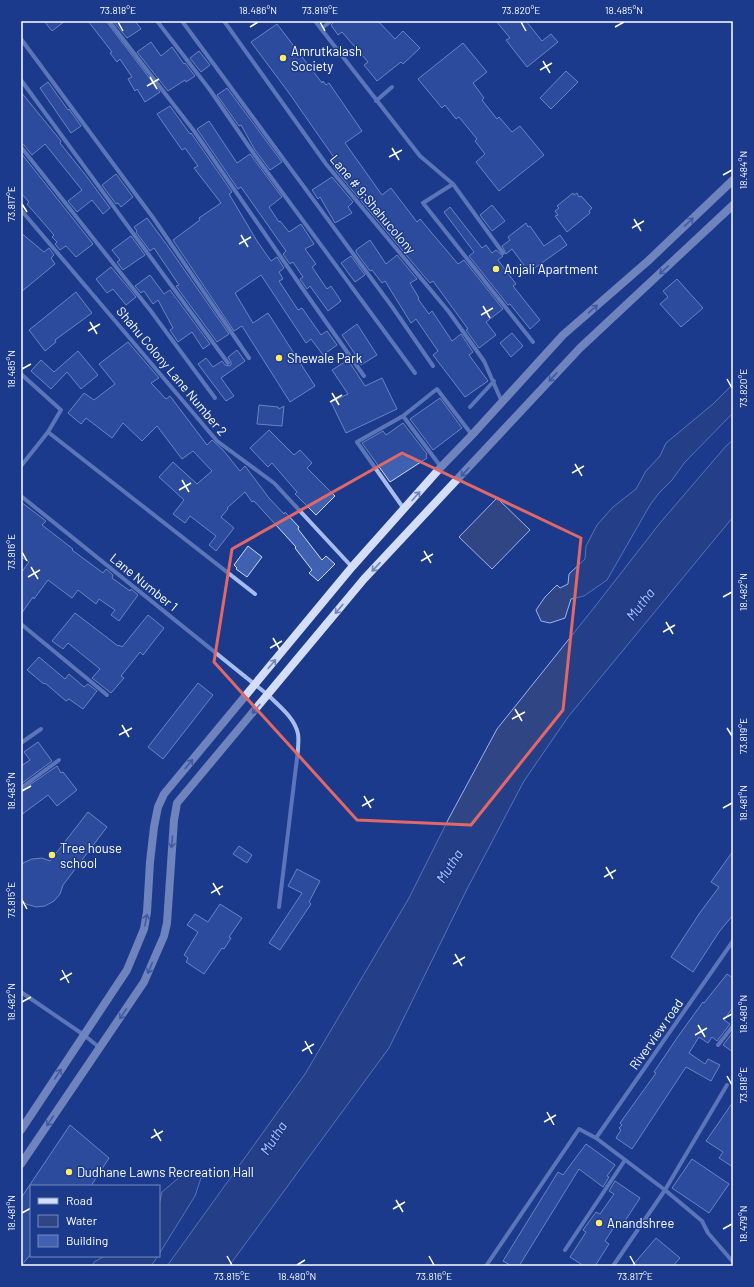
<svg xmlns="http://www.w3.org/2000/svg" width="754" height="1287" viewBox="0 0 754 1287" font-family="Barlow,sans-serif">
	<style>
		.water { fill: #304583; stroke: #9cb4ef }
		.building { fill: #4060b2; stroke: #cedaf9 }
		.lines { fill: none; stroke-linecap: round; stroke-linejoin: round }
		.street { stroke: #a8bced; stroke-width: 4 }
		.secondary { stroke: #d5def9; stroke-width: 8 }
		.oneway { stroke: #6f84bd }
		.marked { fill: none; stroke: #e26868; stroke-width: 3; stroke-linejoin: round }
		.ticks { fill: none; stroke: #fff; stroke-width: 1.5 }
		.poi-dot { fill: #fdeb66; stroke: #1c3a8c; stroke-width: 1.5 }
		.labels { text-anchor: middle; dominant-baseline: central; stroke-width: 3; stroke-linejoin: round; paint-order: stroke }
		.poi-label { font-size: 13px; fill: #fff; stroke: #1c3a8c; text-anchor: start }
		.street-label { font-size: 13px; fill: #fff; stroke: #1c3a8c }
		.water-label { font-size: 14px; font-style: italic; fill: #b4c7f4; stroke: #1c3a8c }
		.neatline { fill: none; stroke: #fff; stroke-width: 1.5 }
		.ticks-label { font-size: 10px; text-anchor: middle; fill: #fff }
	</style>
	<rect width="100%" height="100%" fill="#1c3a8c"/>
	<!-- water -->
	<g class="water">
		<polygon points="733,384 733,413 685,462 672,480 659,493 650,505 607,580 584,596 571,599 565,618 550,623 541,621 536,610 545,597 557,585 560,588 568,584 569,574 585,559 586,546 597,525 613,507 636,489 646,471 660,456 666,443 713,404"/>
		<polygon points="733,440 733,517 568,717 524,781 467,889 389,1048 229,1266 167,1266 305,1074 409,898 449,818 497,729 593,609 660,523 726,446"/>
		<polygon points="497,498 530,530 492,569 459,537"/>
		<polygon points="182,1175 202,1175 195,1196 159,1254 159,1205 162,1192"/>
		<polygon points="105,1256 158,1256 151,1266 93,1266 94,1262"/>
	</g>
	<!-- building -->
	<g class="building">
		<polygon points="44,21 65,21 52,31"/>
		<polygon points="88,21 106,21 160,92 145,102 137,89 135,91 128,79 132,77 120,59 117,62 110,53 112,52"/>
		<polygon points="113,21 135,21 141,29 127,38"/>
		<polygon points="335,21 378,21 395,39 403,31 420,48 403,64 401,62 377,81 364,65 368,62 342,32 338,35 331,25"/>
		<polygon points="496,21 526,21 542,41 551,34 558,42 527,67 506,40 510,38"/>
		<polygon points="277,24 322,83 323,81 326,85 329,83 362,131 345,143 382,195 391,188 417,222 420,219 458,264 464,260 503,309 486,322 496,335 479,348 466,330 468,329 433,281 430,283 423,275 337,172 331,162 335,159 289,93 251,42"/>
		<polygon points="151,42 161,56 172,47 184,64 185,63 195,76 186,82 185,80 168,91 137,52"/>
		<polygon points="463,43 487,72 473,83 484,98 482,100 497,119 499,117 512,132 520,126 544,155 499,191 476,162 485,154 475,141 477,139 459,117 456,119 445,105 442,108 418,79"/>
		<polygon points="199,51 210,65 201,72 190,58"/>
		<polygon points="566,71 578,82 551,109 540,98"/>
		<polygon points="48,82 68,110 69,109 81,126 71,133 40,88"/>
		<polygon points="227,88 282,162 270,170 255,150 241,125 239,126 217,95"/>
		<polygon points="21,92 61,141 60,143 87,177 110,208 103,214 92,200 77,212 68,201 82,190 45,144 32,155 24,145 21,144"/>
		<polygon points="170,106 190,134 191,133 232,192 229,194 257,241 271,261 277,257 284,268 279,272 283,279 279,281 298,310 302,308 321,335 327,331 337,345 323,355 311,339 306,343 261,275 235,293 253,323 268,313 315,386 290,402 242,326 234,331 173,240 200,220 199,218 221,203 194,168 198,166 185,148 182,150 157,114"/>
		<polygon points="209,121 237,163 250,154 282,197 269,207 279,222 280,221 289,232 301,224 314,244 305,249 316,264 312,267 327,289 331,286 341,301 328,311 310,286 307,289 300,279 303,277 293,262 290,264 283,254 286,251 241,187 238,189 197,129"/>
		<polygon points="21,153 93,244 76,257 66,246 60,250 55,244 57,242 52,237 54,235 27,204 29,202 21,193"/>
		<polygon points="116,174 133,197 121,207 118,203 116,204 102,185"/>
		<polygon points="332,177 353,202 348,207 352,213 335,223 320,197 318,199 312,190"/>
		<polygon points="573,193 574,195 577,193 579,197 581,196 592,208 589,211 590,213 567,232 555,216 558,215 555,211 559,208 557,206"/>
		<polygon points="492,205 505,221 492,231 480,215"/>
		<polygon points="450,207 482,248 486,245 492,253 496,250 503,256 498,260 516,284 513,286 540,320 530,329 510,304 508,305 469,256 474,252 444,212"/>
		<polygon points="147,218 167,245 229,334 217,342 176,286 179,285 154,248 150,251 136,232 137,231 134,227"/>
		<polygon points="526,223 528,227 530,226 544,246 560,235 567,245 529,272 512,249 506,254 502,246 510,240 508,237"/>
		<polygon points="21,233 44,252 49,248 54,255 51,258 55,264 21,292"/>
		<polygon points="131,236 145,255 123,270 117,262 120,260 112,250"/>
		<polygon points="370,240 386,264 397,255 417,279 410,283 419,298 418,299 429,314 432,311 452,341 461,334 473,352 469,355 488,381 465,397 433,355 438,351 416,319 411,323 385,281 382,283 372,270 370,271 356,252 356,250"/>
		<polygon points="351,256 365,275 355,282 341,263"/>
		<polygon points="111,267 136,297 126,305 113,289 107,293 96,279"/>
		<polygon points="150,275 164,294 170,290 210,344 203,349 192,332 178,342 170,330 173,328 158,300 153,304 144,291 141,293 135,286"/>
		<polygon points="677,279 703,308 681,327 660,304 668,297 663,291"/>
		<polygon points="76,292 92,313 55,340 56,342 45,351 29,330"/>
		<polygon points="357,324 377,355 361,365 354,356 355,354 342,335"/>
		<polygon points="512,333 523,346 511,357 500,343"/>
		<polygon points="128,342 159,378 151,383 166,399 170,396 207,445 212,440 223,450 240,471 245,466 269,498 284,514 285,512 299,527 298,529 322,560 326,556 335,564 318,581 309,573 312,570 295,548 296,547 254,501 252,502 245,492 227,508 228,509 221,517 234,528 216,551 209,545 216,536 190,516 185,523 173,514 184,500 159,477 173,462 197,484 212,471 193,451 182,459 157,426 142,441 123,423 112,438 86,418 81,424 68,413 84,393 94,400 115,384 99,364"/>
		<polygon points="237,350 245,361 221,378 234,396 226,401 198,364 206,358 213,367 222,361 225,365 229,366 231,365 231,362 228,357"/>
		<polygon points="78,351 98,375 81,389 67,372 51,389 31,371 41,360 54,372"/>
		<polygon points="348,360 365,386 382,378 397,409 346,433 331,402 348,394 332,370"/>
		<polygon points="440,398 462,428 433,450 410,419"/>
		<polygon points="259,405 278,407 279,409 284,406 282,426 257,424"/>
		<polygon points="403,423 427,454 426,456 427,458 390,482 362,443 383,431 386,435"/>
		<polygon points="269,430 294,455 300,450 312,463 307,468 335,496 316,515 295,494 297,492 272,463 268,467 250,448"/>
		<polygon points="21,502 46,521 42,525 73,549 72,550 103,573 106,569 113,575 112,578 130,591 131,589 138,595 119,621 111,615 115,610 99,599 96,604 78,590 72,598 48,580 34,599 33,597 21,614 21,573 29,562 21,557"/>
		<polygon points="248,546 262,557 247,577 236,569 237,568 234,565"/>
		<polygon points="75,613 118,646 119,645 122,647 148,615 164,628 143,655 140,652 121,676 124,678 111,693 92,678 100,669 68,643 63,649 52,641"/>
		<polygon points="39,657 65,679 69,674 84,687 88,684 97,691 83,709 69,699 66,701 45,683 44,684 27,670"/>
		<polygon points="198,683 213,695 163,759 148,747"/>
		<polygon points="38,742 52,761 21,784 21,766 30,760 24,752"/>
		<polygon points="57,766 61,773 63,772 77,790 57,806 48,795 21,815 21,791"/>
		<polygon points="88,812 107,827 63,885 60,894 54,901 45,906 36,907 26,904 21,899 21,866 23,863 32,859 42,858 50,861"/>
		<polygon points="239,846 252,855 247,863 233,854"/>
		<polygon points="733,851 733,915 719,932 693,972 671,957 699,914 719,887 711,882"/>
		<polygon points="297,869 320,881 309,902 311,904 280,950 269,943 302,893 288,886"/>
		<polygon points="220,904 242,918 229,937 231,938 224,949 222,948 204,974 186,962 188,958 184,955 198,932 187,925 195,914 208,922"/>
		<polygon points="727,974 733,978 733,1007 724,1020 730,1024 717,1041 712,1037 708,1043 699,1037 689,1053 705,1064 708,1059 720,1065 711,1081 686,1067 632,1149 616,1138 621,1130 619,1128 622,1125 620,1123 656,1073 654,1072 677,1038 703,1002 704,1003"/>
		<polygon points="733,1032 733,1052 723,1045"/>
		<polygon points="733,1102 733,1167 719,1158 723,1152 706,1141"/>
		<polygon points="70,1125 109,1158 91,1186 31,1186 31,1254 21,1266 21,1198"/>
		<polygon points="586,1144 615,1165 607,1176 609,1177 603,1187 579,1169 519,1266 512,1266 503,1261 558,1172 563,1175"/>
		<polygon points="692,1159 729,1184 709,1213 672,1188"/>
		<polygon points="615,1181 640,1198 623,1224 618,1221 605,1241 609,1244 595,1266 584,1266 570,1257 586,1232 583,1230 596,1212 600,1214 614,1194 609,1191"/>
		<polygon points="656,1238 680,1258 673,1266 632,1266"/>
	</g>
	<g class="lines">
		<!-- street -->
		<g class="street">
			<polyline points="109,21 194,131 307,295 364,376"/>
			<polyline points="157,21 210,90 254,154 415,373"/>
			<polyline points="182,21 393,308 433,366"/>
			<polyline points="224,21 326,164 449,312 484,361 502,402"/>
			<polyline points="315,21 420,156 453,184 503,253"/>
			<polyline points="321,29 331,21"/>
			<polyline points="21,39 154,219 249,358"/>
			<polyline points="21,80 228,363"/>
			<polyline points="376,101 392,87"/>
			<polyline points="21,147 150,310 215,398"/>
			<polyline points="453,184 423,203 533,342"/>
			<polyline points="21,210 217,441 274,483 352,567"/>
			<polyline points="21,374 61,410 48,432 21,466"/>
			<polyline points="470,407 494,381"/>
			<polyline points="403,416 441,467"/>
			<polyline points="48,432 255,594"/>
			<path d="M21,496L268,695C279,706 295,718 298,734C299,739 298,745 298,750L279,907"/>
			<polyline points="404,509 357,442 403,416 437,389 472,435"/>
			<polyline points="21,624 107,695"/>
			<polyline points="21,743 41,729"/>
			<polyline points="21,788 59,760"/>
			<polyline points="21,992 84,1035 100,1048"/>
			<polyline points="718,1045 733,1026"/>
			<polyline points="596,1138 733,941"/>
			<polyline points="565,1250 625,1160"/>
			<polyline points="486,1266 579,1129 596,1138 665,1190 702,1221 708,1233 733,1262"/>
			<polyline points="613,1266 665,1190 727,1085"/>
		</g>
		<!-- secondary -->
		<g class="secondary">
			<polyline points="21,1130 127,970 144,929 147,912 150,862 154,827 158,807 164,794 352,567 441,467 472,435 563,335 648,261 733,180"/>
			<polyline points="21,1164 144,982 164,936 167,923 174,820 177,803 364,579 580,348 733,205"/>
		</g>
	</g>
	<!-- one-way arrows -->
	<defs><path id="oneway-shaft" d="M-6 0H5M1.5-3L5.5 0L1.5 3" fill="none" stroke-width="1.6" stroke-linecap="round" stroke-linejoin="round"/></defs>
	<g class="oneway">
		<use href="#oneway-shaft" transform="translate(689 222) rotate(-44)"/>
		<use href="#oneway-shaft" transform="translate(664 270) rotate(137)"/>
		<use href="#oneway-shaft" transform="translate(593 309) rotate(-41)"/>
		<use href="#oneway-shaft" transform="translate(553 377) rotate(133)"/>
		<use href="#oneway-shaft" transform="translate(465 472) rotate(133)"/>
		<use href="#oneway-shaft" transform="translate(416 496) rotate(-48)"/>
		<use href="#oneway-shaft" transform="translate(376 567) rotate(133)"/>
		<use href="#oneway-shaft" transform="translate(339 609) rotate(130)"/>
		<use href="#oneway-shaft" transform="translate(272 664) rotate(-50)"/>
		<use href="#oneway-shaft" transform="translate(256 709) rotate(130)"/>
		<use href="#oneway-shaft" transform="translate(189 764) rotate(-50)"/>
		<use href="#oneway-shaft" transform="translate(172 842) rotate(95)"/>
		<use href="#oneway-shaft" transform="translate(146 920) rotate(-79)"/>
		<use href="#oneway-shaft" transform="translate(150 968) rotate(113)"/>
		<use href="#oneway-shaft" transform="translate(123 1014) rotate(124)"/>
		<use href="#oneway-shaft" transform="translate(58 1074) rotate(-56)"/>
		<use href="#oneway-shaft" transform="translate(50 1121) rotate(124)"/>
	</g>
	<!-- marked area -->
	<path d="M0 0H754V1287H0ZM402,453L581,538L563,710L471,825L357,820L214,662L232,549Z" fill="#1c3a8c" fill-opacity=".55" fill-rule="evenodd"/>
	<path class="marked" d="M402,453L581,538L563,710L471,825L357,820L214,662L232,549Z"/>
	<!-- ticks -->
	<path class="ticks" d="M118,22L123,31M320,22L325,31M521,22L526,31M250,27L258,22M615,27L624,22M543,61L550,73M540,70L552,63M150,77L157,89M147,86L159,79M392,148L399,160M389,157L402,150M723,175L732,170M22,204L27,212M634,219L641,231M632,228L644,221M241,235L248,247M239,244L251,237M483,306L490,318M481,315L493,308M90,322L97,334M88,331L100,324M22,369L31,364M727,379L732,388M332,393L339,405M330,402L342,395M575,464L582,476M572,473L584,466M182,480L189,492M179,490L191,483M424,551L431,563M22,552L27,561M421,561L433,554M31,567L38,579M28,577L40,570M723,597L732,592M666,622L673,634M663,632L675,625M273,638L280,650M270,648L282,641M515,709L522,721M512,719L525,712M122,725L129,737M727,728L732,736M119,735L132,728M22,791L31,786M364,796L371,808M362,806L374,799M723,808L732,803M606,867L613,879M604,877L616,870M213,883L220,895M211,893L223,886M22,900L27,909M455,954L462,966M453,964L465,957M62,970L69,983M60,980L72,973M22,1002L31,997M723,1019L732,1014M698,1025L705,1037M695,1035L707,1028M305,1041L312,1054M302,1051L314,1044M727,1076L732,1085M547,1112L554,1125M544,1122L556,1115M154,1129L161,1141M151,1138L163,1131M396,1200L403,1212M393,1209L405,1202M22,1213L31,1208M723,1229L732,1224M227,1256L232,1265M429,1256L434,1265M630,1256L635,1265M297,1265L305,1260"/>
	<!-- markers -->
	<g class="poi-dot">
		<circle cx="283" cy="58" r="4"/>
		<circle cx="496" cy="269" r="4"/>
		<circle cx="279" cy="358" r="4"/>
		<circle cx="52" cy="855" r="4"/>
		<circle cx="69" cy="1172" r="4"/>
		<circle cx="599" cy="1223" r="4"/>
	</g>
	<g class="labels">
		<!-- poi labels -->
		<g class="poi-label">
			<text x="291" y="51">Amrutkalash<tspan x="291" dy="15">Society</tspan></text>
			<text x="504" y="269">Anjali Apartment</text>
			<text x="287" y="358">Shewale Park</text>
			<text x="60" y="848">Tree house<tspan x="60" dy="15">school</tspan></text>
			<text x="77" y="1172">Dudhane Lawns Recreation Hall</text>
			<text x="607" y="1223">Anandshree</text>
		</g>
		<!-- street labels -->
		<g class="street-label">
			<text transform="translate(373 204) rotate(50)">Lane # 9;Shahucolony</text>
			<text transform="translate(172 371) rotate(50)">Shahu Colony Lane Number 2</text>
			<text transform="translate(144 582) rotate(39)">Lane Number 1</text>
			<text transform="translate(656 1034) rotate(-55)">Riverview road</text>
		</g>
		<!-- water labels -->
		<g class="water-label">
			<text transform="translate(640 604) rotate(-52)">Mutha</text>
			<text transform="translate(449 866) rotate(-57)">Mutha</text>
			<text transform="translate(273 1138) rotate(-57)">Mutha</text>
		</g>
	</g>
	<!-- border -->
	<rect width="754" height="1287" fill="none" stroke="#1c3a8c" stroke-width="44"/>
	<!-- legend -->
	<rect x="30" y="1185" width="130" height="72" fill="#1c3a8c" stroke="#7789ba"/>
	<rect x="38" y="1198" width="20" height="6" fill="#d5def9" stroke="#7789ba"/>
	<text x="66" y="1205" font-size="12" fill="#ffffff">Road</text>
	<rect x="38" y="1215" width="20" height="12" fill="#304583" stroke="#7789ba"/>
	<text x="66" y="1225" font-size="12" fill="#ffffff">Water</text>
	<rect x="38" y="1235" width="20" height="12" fill="#4060b2" stroke="#7789ba"/>
	<text x="66" y="1245" font-size="12" fill="#ffffff">Building</text>
	<rect x="22" y="22" width="710" height="1243" class="neatline"/>
	<g class="ticks-label">
		<text x="118" y="14">73.818°E</text>
		<text x="258" y="14">18.486°N</text>
		<text x="320" y="14">73.819°E</text>
		<text x="521" y="14">73.820°E</text>
		<text x="624" y="14">18.485°N</text>
		<text transform="translate(743 170) rotate(-90)" y="4">18.484°N</text>
		<text transform="translate(11 204) rotate(-90)" y="4">73.817°E</text>
		<text transform="translate(11 369) rotate(-90)" y="4">18.485°N</text>
		<text transform="translate(743 388) rotate(-90)" y="4">73.820°E</text>
		<text transform="translate(11 552) rotate(-90)" y="4">73.816°E</text>
		<text transform="translate(743 592) rotate(-90)" y="4">18.482°N</text>
		<text transform="translate(743 736) rotate(-90)" y="4">73.819°E</text>
		<text transform="translate(11 791) rotate(-90)" y="4">18.483°N</text>
		<text transform="translate(743 803) rotate(-90)" y="4">18.481°N</text>
		<text transform="translate(11 900) rotate(-90)" y="4">73.815°E</text>
		<text transform="translate(11 1002) rotate(-90)" y="4">18.482°N</text>
		<text transform="translate(743 1014) rotate(-90)" y="4">18.480°N</text>
		<text transform="translate(743 1085) rotate(-90)" y="4">73.818°E</text>
		<text transform="translate(11 1213) rotate(-90)" y="4">18.481°N</text>
		<text transform="translate(743 1224) rotate(-90)" y="4">18.479°N</text>
		<text x="232" y="1280">73.815°E</text>
		<text x="297" y="1280">18.480°N</text>
		<text x="434" y="1280">73.816°E</text>
		<text x="635" y="1280">73.817°E</text>
	</g>
</svg>
